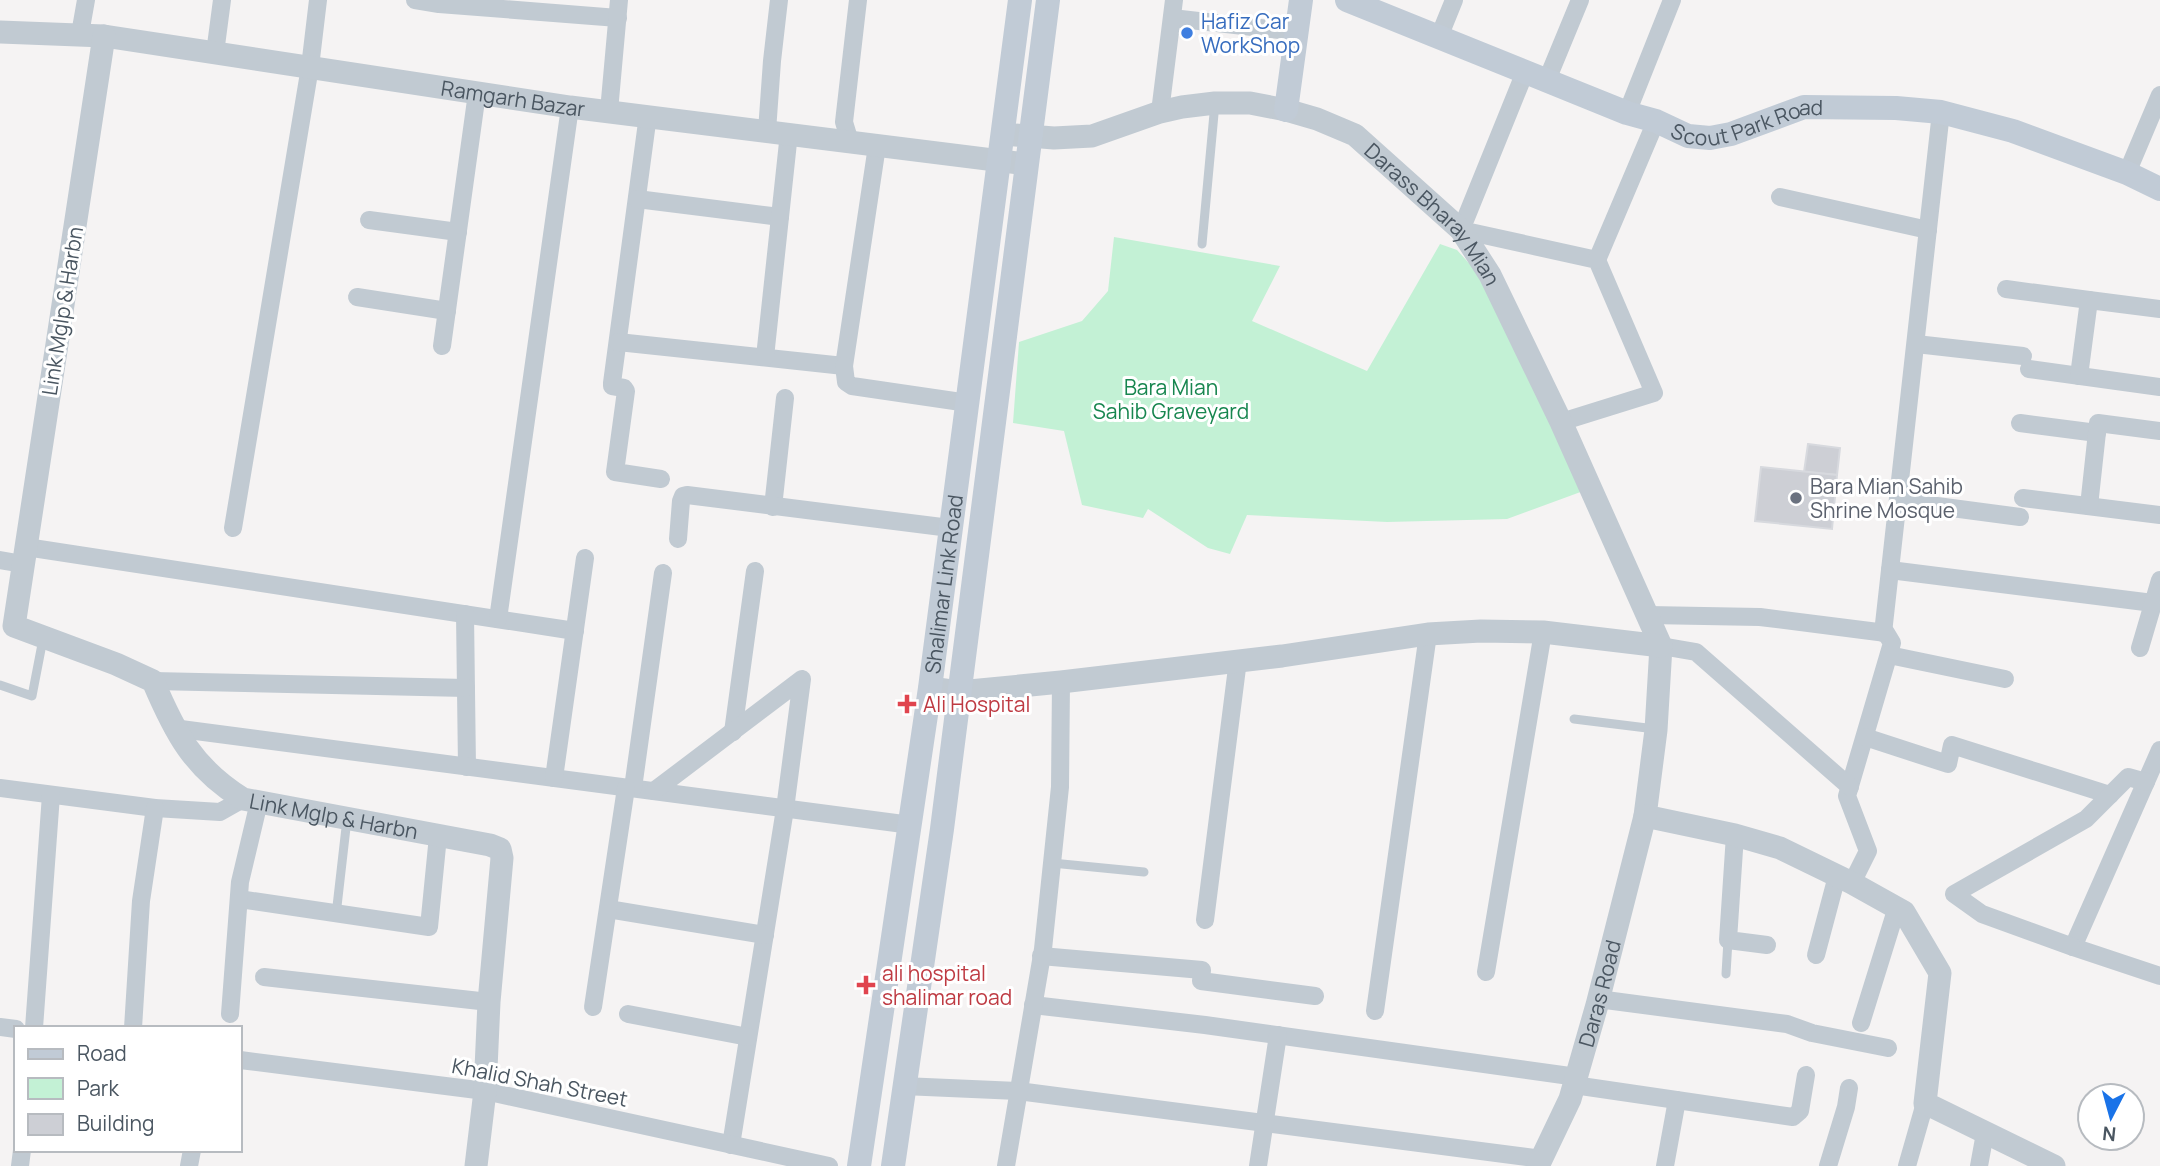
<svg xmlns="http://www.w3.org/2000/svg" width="2160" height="1166" viewBox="0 0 2160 1166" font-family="Manrope,sans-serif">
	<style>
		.green { fill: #c3f1d5 }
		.building { fill: #cdcfd5; stroke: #d7d9de; stroke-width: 2 }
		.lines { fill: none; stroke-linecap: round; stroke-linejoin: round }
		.service { stroke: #c1cad2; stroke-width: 9 }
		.minor { stroke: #c1cad2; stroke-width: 18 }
		.tertiary { stroke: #c1cad2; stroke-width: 23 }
		.secondary { stroke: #c1cbd6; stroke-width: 24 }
		.shop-dot { fill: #3f7fe0; stroke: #fff; stroke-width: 2.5 }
		.worship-dot { fill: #6b7280; stroke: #fff; stroke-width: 2.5 }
		.health-dot { fill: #e0444e; stroke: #fff; stroke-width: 2.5 }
		.labels { text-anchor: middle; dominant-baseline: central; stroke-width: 6; stroke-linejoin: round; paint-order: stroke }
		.shop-label { font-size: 21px; fill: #366cbe; stroke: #fff; text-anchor: start }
		.street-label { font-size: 21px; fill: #4a5661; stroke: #fff }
		.park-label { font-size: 21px; fill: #17864f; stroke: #fff }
		.worship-label { font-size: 21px; fill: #5b616d; stroke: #fff; text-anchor: start }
		.health-label { font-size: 21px; fill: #be3a42; stroke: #fff; text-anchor: start }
	</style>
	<rect width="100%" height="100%" fill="#f5f3f3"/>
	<!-- green -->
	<polygon class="green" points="1114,237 1280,266 1252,321 1367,371 1440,244 1457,250 1476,271 1586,490 1507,519 1387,522 1247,515 1230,554 1208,548 1148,509 1143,518 1082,505 1064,431 1013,423 1019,342 1082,321 1108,291"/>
	<!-- building -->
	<g class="building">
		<polygon points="1808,444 1840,448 1837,475 1804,472"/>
		<polygon points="1761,467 1837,475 1832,529 1755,521"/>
	</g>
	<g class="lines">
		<!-- service -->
		<g class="service">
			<polyline points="1202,244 1215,103"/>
			<polyline points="0,685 32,696 43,639"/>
			<polyline points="1574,719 1655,729"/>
			<polyline points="1052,863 1144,872"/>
			<polyline points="336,915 347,819"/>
			<polyline points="1726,974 1728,940"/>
		</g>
		<!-- minor -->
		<g class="minor">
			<polyline points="415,0 439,4 618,18"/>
			<polyline points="1172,18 1297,32"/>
			<polyline points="80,34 86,0"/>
			<polyline points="1439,37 1454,0"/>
			<polyline points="215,53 222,0"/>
			<polyline points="1525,72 1461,230 1597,260 1654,393 1561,422"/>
			<polyline points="1547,80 1580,0"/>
			<polyline points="609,111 619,0"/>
			<polyline points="1160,112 1174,0"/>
			<polyline points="1627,113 1672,0"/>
			<polyline points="648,115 612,383 612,386 624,388 626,391 615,472 661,479"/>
			<polyline points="767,131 772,61 779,0"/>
			<polyline points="850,142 844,122 858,0"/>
			<polyline points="2127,173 2160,95"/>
			<polyline points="1780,197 1928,230"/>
			<polyline points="637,199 780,217"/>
			<polyline points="369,220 458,232"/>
			<polyline points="1597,260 1656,121"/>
			<polyline points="2006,289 2089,300"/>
			<polyline points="357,297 447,311"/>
			<polyline points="618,342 844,366 877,146"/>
			<polyline points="1916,344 2023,356"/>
			<polyline points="442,346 477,93"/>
			<polyline points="765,357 789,133"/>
			<polyline points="844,366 846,382 852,386 968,403"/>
			<polyline points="2029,369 2160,387"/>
			<polyline points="2079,376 2089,300 2160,309"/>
			<polyline points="2020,423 2097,433"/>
			<polyline points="2023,498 2160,515"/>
			<polyline points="1899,501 2020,517"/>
			<polyline points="2089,506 2098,423 2160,431"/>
			<polyline points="773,507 785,398"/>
			<polyline points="233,528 310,67 318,0"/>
			<polyline points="678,539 681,501 683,496 687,495 950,528"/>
			<polyline points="26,547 575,631"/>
			<polyline points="0,560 23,564"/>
			<polyline points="1890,570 2153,603"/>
			<polyline points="465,614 467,767"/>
			<polyline points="1648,615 1760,617 1886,633 1892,643 1847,796 1868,851 1852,883"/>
			<polyline points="498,619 570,107"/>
			<polyline points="1883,633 1941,112"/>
			<polyline points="1661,646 1696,652 1850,787"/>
			<polyline points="2140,648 2160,580"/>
			<polyline points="1889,655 2005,679"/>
			<polyline points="153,681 466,688"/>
			<polyline points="173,728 911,825"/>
			<polyline points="733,732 755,571"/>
			<polyline points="1865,737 1948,764 1952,745 2110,795"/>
			<polyline points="2160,750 2073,947 2160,976"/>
			<polyline points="554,778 585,558"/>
			<polyline points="0,788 155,808 220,812 243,799"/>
			<polyline points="633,788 663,573"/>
			<polyline points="654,791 802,679 785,809 731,1145"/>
			<polyline points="1735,835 1728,940 1767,945"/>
			<polyline points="239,899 429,927 438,836"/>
			<polyline points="608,909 765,935"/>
			<polyline points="1205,920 1238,660"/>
			<polyline points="2073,947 1982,914 1954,894 2086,819 2128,777 2146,782"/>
			<polyline points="1816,955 1837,876"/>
			<polyline points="1041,956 1202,970 1201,981 1315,996"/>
			<polyline points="1486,972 1543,632"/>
			<polyline points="264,977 489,1002"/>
			<polyline points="1598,999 1787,1024 1812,1033 1888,1048"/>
			<polyline points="1033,1005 1205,1025 1577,1077"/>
			<polyline points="593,1007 626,788"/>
			<polyline points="1375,1011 1428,634"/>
			<polyline points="230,1014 240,882 259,802"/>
			<polyline points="628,1014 748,1037"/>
			<polyline points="1861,1023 1897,907"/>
			<polyline points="0,1027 16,1029"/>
			<polyline points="34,1028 51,795"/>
			<polyline points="133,1028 141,901 155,808"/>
			<polyline points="240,1060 485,1091 829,1166"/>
			<polyline points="1574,1085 1793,1117 1800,1111 1806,1075"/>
			<polyline points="903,1086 1018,1091 1542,1159"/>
			<polyline points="20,1166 22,1150"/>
			<polyline points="189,1166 192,1150"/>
			<polyline points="1006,1166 1043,949 1060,787 1061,682"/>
			<polyline points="1258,1166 1278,1035"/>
			<polyline points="1665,1166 1677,1100"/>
			<polyline points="1828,1166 1846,1107 1849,1088"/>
			<polyline points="1907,1166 1925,1103"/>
			<polyline points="1979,1166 1985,1133"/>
		</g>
		<!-- tertiary -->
		<g class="tertiary">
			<path id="s1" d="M0,32L104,36L570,107L1026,164"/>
			<path id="s2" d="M104,36L14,626L116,664L153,681C175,733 193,768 243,799L490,845L500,849L502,858L489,1002L485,1091L476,1166"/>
			<path id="s3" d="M1003,134L1054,138L1092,136L1160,112L1182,107L1215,103H1250L1286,110L1317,119L1355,135L1461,230L1490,275L1561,422L1661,646L1656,730L1645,816L1735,835L1780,848L1852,883L1904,912L1940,973L1925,1103L2054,1166"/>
			<polyline points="930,688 959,692 1061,682 1282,656 1428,634 1481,631 1543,632 1661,646"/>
			<path id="s4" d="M1538,1166L1570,1099L1597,1005L1645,816"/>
		</g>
		<!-- secondary -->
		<g class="secondary">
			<path id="s5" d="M1347,0L1627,113L1656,121L1688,136L1710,138L1731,134L1804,107L1896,108L1941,112L2013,131L2127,173L2160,189"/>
			<polyline points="1286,110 1301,0"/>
			<path id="s6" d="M859,1166L930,688L1020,0"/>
			<polyline points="893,1166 942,829 1048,0"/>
		</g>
	</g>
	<!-- markers -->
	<circle class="shop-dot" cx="1187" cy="33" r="7"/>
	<circle class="worship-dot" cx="1796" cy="498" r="7"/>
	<g class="health-dot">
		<path d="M903.5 693.5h7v7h7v7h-7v7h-7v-7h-7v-7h7z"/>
		<path d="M862.5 974.5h7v7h7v7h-7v7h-7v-7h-7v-7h7z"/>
	</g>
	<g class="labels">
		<!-- shop labels -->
		<g class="shop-label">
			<text x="1201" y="21">Hafiz Car<tspan x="1201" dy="24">WorkShop</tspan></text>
		</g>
		<!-- street labels -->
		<g class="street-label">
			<text stroke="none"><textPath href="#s1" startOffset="518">Ramgarh Bazar</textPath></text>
			<text stroke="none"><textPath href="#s5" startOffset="429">Scout Park Road</textPath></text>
			<text stroke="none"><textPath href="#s3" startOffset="474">Darass Bharay Mian</textPath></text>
			<text transform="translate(62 311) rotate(-81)">Link Mglp &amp; Harbn</text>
			<text stroke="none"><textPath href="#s6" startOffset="588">Shalimar Link Road</textPath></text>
			<text stroke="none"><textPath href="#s2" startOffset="990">Link Mglp &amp; Harbn</textPath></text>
			<text stroke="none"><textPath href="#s4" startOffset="184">Daras Road</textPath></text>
			<text transform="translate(540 1082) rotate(11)">Khalid Shah Street</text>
		</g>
		<!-- park labels -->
		<g class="park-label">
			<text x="1171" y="387">Bara Mian<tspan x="1171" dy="24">Sahib Graveyard</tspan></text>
		</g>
		<!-- worship labels -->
		<g class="worship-label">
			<text x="1810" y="486">Bara Mian Sahib<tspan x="1810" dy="24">Shrine Mosque</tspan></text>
		</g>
		<!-- health labels -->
		<g class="health-label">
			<text x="923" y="704">Ali Hospital</text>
			<text x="882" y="973">ali hospital<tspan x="882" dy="24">shalimar road</tspan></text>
		</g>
	</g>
	<!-- legend -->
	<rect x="14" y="1026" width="228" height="126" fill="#ffffff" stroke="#b7bbc0" stroke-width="2"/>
	<rect x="28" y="1049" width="35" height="10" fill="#c1cbd6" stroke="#b7bbc0" stroke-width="2"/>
	<text x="77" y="1061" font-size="21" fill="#4a5661">Road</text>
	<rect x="28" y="1078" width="35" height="21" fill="#c3f1d5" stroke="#b7bbc0" stroke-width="2"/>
	<text x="77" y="1096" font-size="21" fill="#4a5661">Park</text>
	<rect x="28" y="1114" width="35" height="21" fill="#cdcfd5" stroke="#b7bbc0" stroke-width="2"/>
	<text x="77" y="1131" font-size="21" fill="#4a5661">Building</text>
	<!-- north arrow -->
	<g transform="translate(2111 1117) rotate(186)"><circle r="33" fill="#ffffff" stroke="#b7bbc0" stroke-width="2"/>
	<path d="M0-5L12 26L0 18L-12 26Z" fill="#1a73e8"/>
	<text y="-10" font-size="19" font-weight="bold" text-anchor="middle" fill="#4a5661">N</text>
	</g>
</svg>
